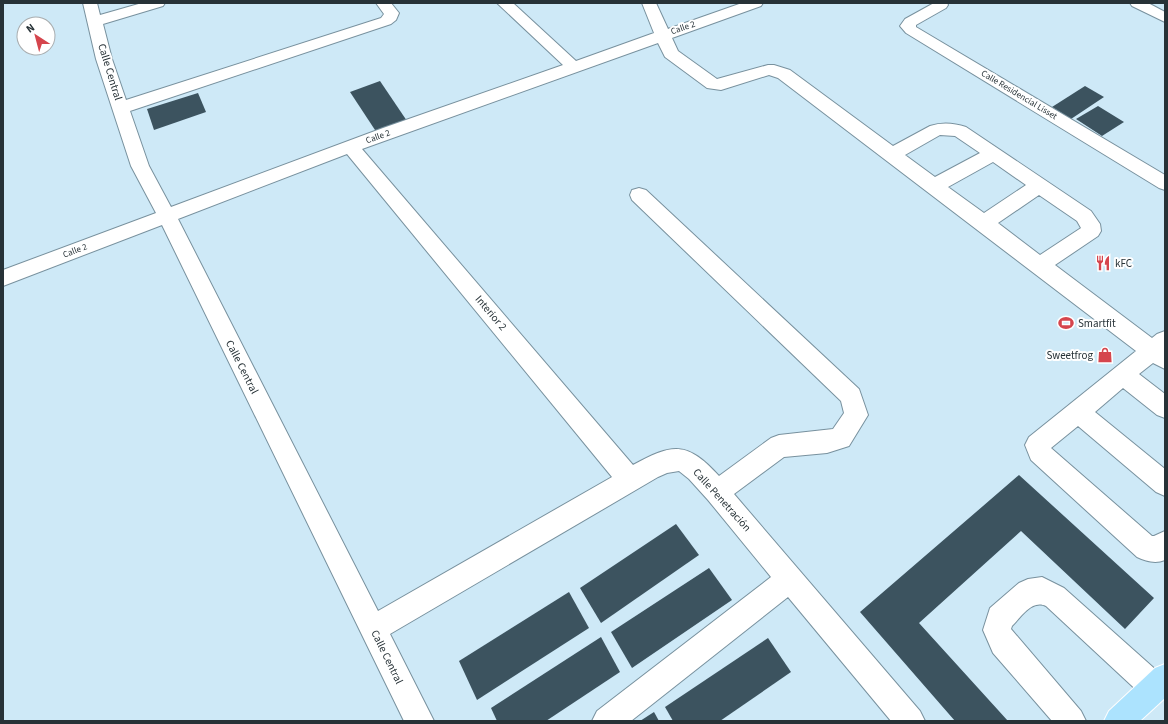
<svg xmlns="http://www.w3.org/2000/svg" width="1168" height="724" viewBox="0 0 1168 724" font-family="'Source Sans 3',sans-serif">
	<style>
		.building { fill: #3c535f }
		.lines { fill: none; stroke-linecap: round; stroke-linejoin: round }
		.minor-casing { stroke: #78919e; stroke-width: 2 }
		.major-casing { stroke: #fff; stroke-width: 2 }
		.minor { fill: #fff; fill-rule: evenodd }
		.major { fill: #ace3fe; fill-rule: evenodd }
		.labels { text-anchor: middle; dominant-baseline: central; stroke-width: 4; stroke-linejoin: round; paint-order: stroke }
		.far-street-label { font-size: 9px; fill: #273237; stroke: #fff }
		.street-label { font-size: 11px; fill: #273237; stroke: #fff }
		.poi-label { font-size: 11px; fill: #273237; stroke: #fff; text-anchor: start }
	</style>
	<rect width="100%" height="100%" fill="#cee9f7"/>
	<!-- building -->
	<g class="building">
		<polygon points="380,81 407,121 377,133 350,92"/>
		<polygon points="1085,86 1104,97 1071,119 1052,107"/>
		<polygon points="198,93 206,112 154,130 147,109"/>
		<polygon points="1098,106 1124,122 1102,136 1076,119"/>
		<polygon points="1019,475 1154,598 1125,629 1021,531 919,623 1008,721 955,721 860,612"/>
		<polygon points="676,524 699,555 601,623 580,588"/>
		<polygon points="709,568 732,600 632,668 611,632"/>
		<polygon points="569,592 589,628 477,700 459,661"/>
		<polygon points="601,637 620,672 546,721 497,721 491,708"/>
		<polygon points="768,638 791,672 720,721 673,721 665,707"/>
		<polygon points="654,712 659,721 640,721"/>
	</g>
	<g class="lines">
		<!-- minor casing -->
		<g class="minor-casing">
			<g id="minor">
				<path d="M83,3H97L100,15L142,3H165L163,6L103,24L112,59L126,100L381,18L384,14L376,3H391L399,13L396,20L391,24L130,111L149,166L171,207L383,128L563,65L497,3H513L576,61L654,33L642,3H656L668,29L742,3H763L761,6L672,38L678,51L717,79L768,65H774L790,70L893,146L930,126C942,122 954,123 966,127L1091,211L1100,224L1101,231L1098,236L1055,265L1152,338L1157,334L1165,331V369L1153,363L1139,374L1165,394V418L1157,415L1123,388L1095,412L1165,469V496L1156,492L1078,426L1051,448L1152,536H1154L1165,531V560C1155,564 1146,561 1137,557L1031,460L1025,445L1029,437L1136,351L778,78L769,75L721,90L707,88L665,57L658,43L362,149L633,465C673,443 687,441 719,476L771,438L779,435L833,429L844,413L841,401L632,200L630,195L632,190L639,188L646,190L859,389L868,415L849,446L827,453L784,457L734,494L920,711L925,721H891L788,597L631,721H592L597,711L771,577L708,500L689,479L679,471L667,473L658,477L390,634L434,721H404L162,225L3,286V270L156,213L131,166L96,59ZM940,135L955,136L980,153L935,177L905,155ZM347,154L612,477L378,611L178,219ZM993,162L1026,185L984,213L948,187ZM1039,195L1077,221L1081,228L1040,255L998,223Z"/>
				<polygon points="934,3 947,3 948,5 946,8 916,25 916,27 1165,175 1165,190 1159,188 906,33 900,26 905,19"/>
				<polygon points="1130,3 1148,3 1165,12 1165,22 1132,6"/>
				<path d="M1042,577L1064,588L1165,678V698L1155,702L1145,698L1046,606C1032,599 1021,617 1012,626L1011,629L1081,711L1086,721H1052L993,653L983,630L990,608L1019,583L1028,579Z"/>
			</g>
		</g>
		<!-- major casing -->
		<g class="major-casing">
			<polygon id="major" points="1165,664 1165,698 1140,721 1104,721 1109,711 1155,668"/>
		</g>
		<!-- minor -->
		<use href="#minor" class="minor"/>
		<!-- major -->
		<use href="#major" class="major"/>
	</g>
	<!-- icons -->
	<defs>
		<g id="restaurant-bare" transform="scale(1.2)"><path d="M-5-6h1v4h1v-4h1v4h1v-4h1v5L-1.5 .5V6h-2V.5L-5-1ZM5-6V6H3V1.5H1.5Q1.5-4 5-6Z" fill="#d5454d" stroke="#fff" stroke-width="2.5" paint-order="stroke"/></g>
		<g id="stadium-bare" transform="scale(1.2)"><path d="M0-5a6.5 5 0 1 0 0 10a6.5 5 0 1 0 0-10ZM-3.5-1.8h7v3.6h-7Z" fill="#d5454d" stroke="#fff" stroke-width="2.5" paint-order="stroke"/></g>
		<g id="shop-bare" transform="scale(1.2)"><path d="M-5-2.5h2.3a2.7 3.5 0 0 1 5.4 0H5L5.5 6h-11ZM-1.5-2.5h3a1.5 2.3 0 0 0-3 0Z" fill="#d5454d" stroke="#fff" stroke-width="2.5" paint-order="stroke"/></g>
	</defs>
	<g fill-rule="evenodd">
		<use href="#restaurant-bare" x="1103" y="263"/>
		<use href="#stadium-bare" x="1066" y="323"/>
		<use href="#shop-bare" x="1105" y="355"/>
	</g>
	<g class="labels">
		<!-- far-street labels -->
		<g class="far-street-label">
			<text transform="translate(683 28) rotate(-19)">Calle 2</text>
			<text transform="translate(1019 95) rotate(31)">Calle Residencial Lisset</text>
			<text transform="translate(378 137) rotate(-20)">Calle 2</text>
			<text transform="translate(75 251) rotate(-21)">Calle 2</text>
		</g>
		<!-- street labels -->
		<g class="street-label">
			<text transform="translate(110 72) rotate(73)">Calle Central</text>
			<text transform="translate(491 313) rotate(50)">Interior 2</text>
			<text transform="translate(242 367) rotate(63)">Calle Central</text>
			<text transform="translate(722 500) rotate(48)">Calle Penetración</text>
			<text transform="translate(387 657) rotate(64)">Calle Central</text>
		</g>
		<!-- poi labels -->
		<g class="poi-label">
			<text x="1115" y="263">kFC</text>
			<text x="1078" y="323">Smartfit</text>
			<text x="1093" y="355" text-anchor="end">Sweetfrog</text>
		</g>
	</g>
	<!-- border -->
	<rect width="1168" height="724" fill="none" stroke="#273237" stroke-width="8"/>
	<!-- north arrow -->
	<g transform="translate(36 36) rotate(324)"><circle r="19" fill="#ffffff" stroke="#a9adaf"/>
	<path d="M0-3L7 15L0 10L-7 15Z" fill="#d5454d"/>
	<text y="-6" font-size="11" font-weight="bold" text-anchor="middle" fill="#273237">N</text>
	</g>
</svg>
